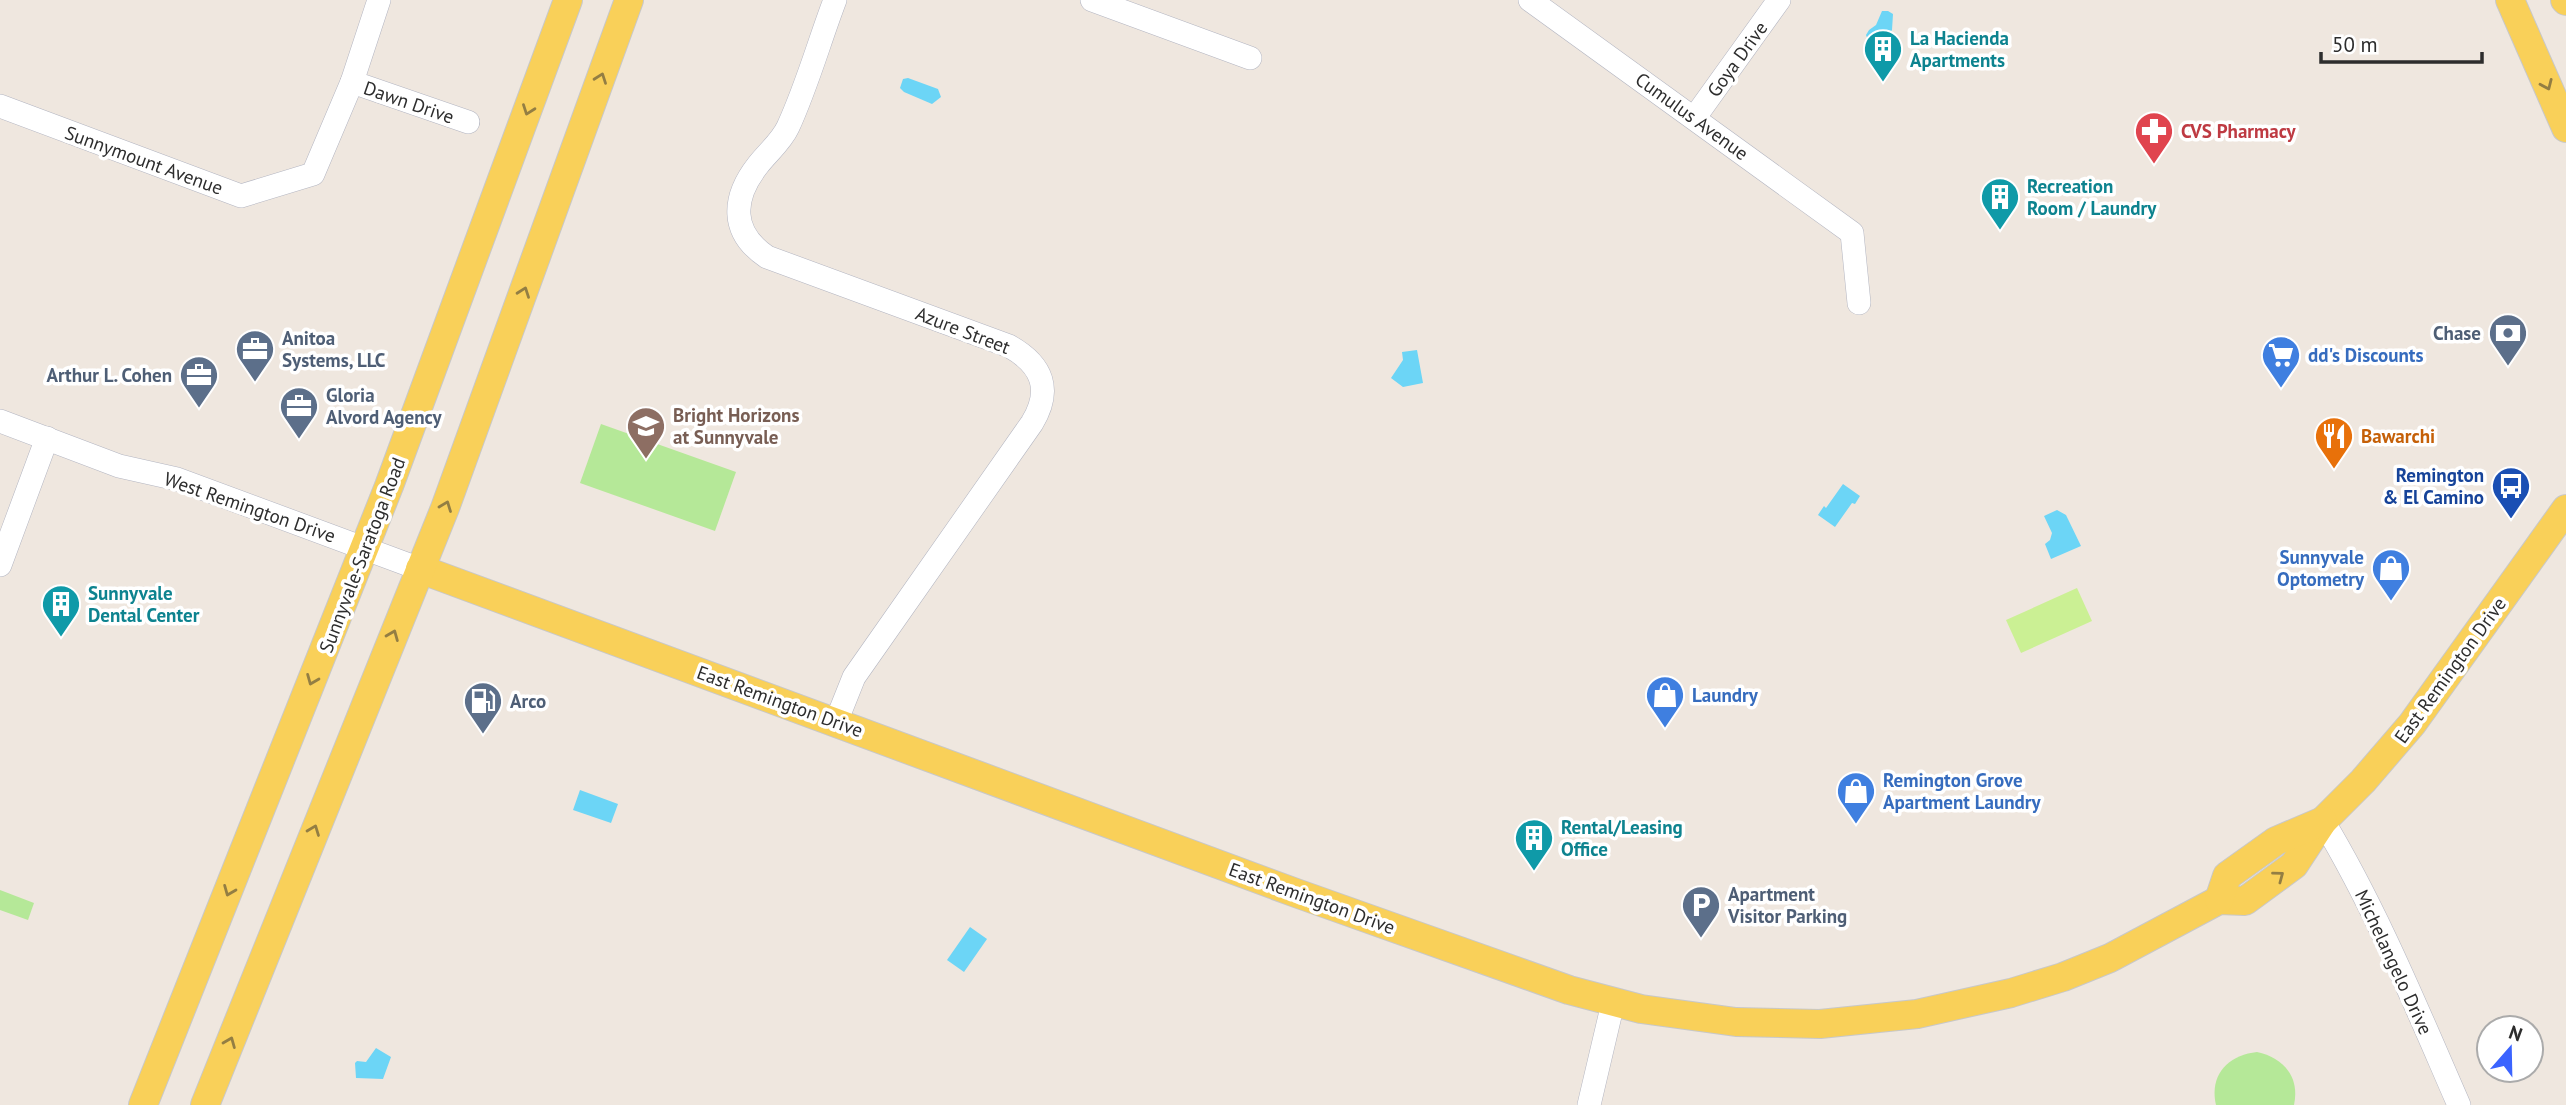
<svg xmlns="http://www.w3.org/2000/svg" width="2566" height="1105" viewBox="0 0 2566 1105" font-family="'PT Sans',sans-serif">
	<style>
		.park { fill: #b5e898 }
		.pitch { fill: #cbf094 }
		.water { fill: #6cd5f6 }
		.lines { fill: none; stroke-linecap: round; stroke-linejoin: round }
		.minor-casing { stroke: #b3b5c1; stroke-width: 24 }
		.major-casing { stroke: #c8c8c8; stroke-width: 30 }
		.minor { stroke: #fff; stroke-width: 23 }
		.major { stroke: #f9d059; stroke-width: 28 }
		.oneway { stroke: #937e43 }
		.labels { text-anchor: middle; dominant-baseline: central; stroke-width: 7; stroke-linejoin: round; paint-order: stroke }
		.culture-label { font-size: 19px; font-weight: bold; fill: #0d838f; stroke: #fff; text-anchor: start }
		.street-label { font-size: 19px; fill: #2d2d2d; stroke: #fff }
		.health-label { font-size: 19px; font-weight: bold; fill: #be3a42; stroke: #fff; text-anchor: start }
		.service-label { font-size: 19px; font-weight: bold; fill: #4e5e75; stroke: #fff; text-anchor: start }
		.shop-label { font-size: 19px; font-weight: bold; fill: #366cbe; stroke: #fff; text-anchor: start }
		.education-label { font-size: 19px; font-weight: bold; fill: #785e54; stroke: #fff; text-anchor: start }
		.food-label { font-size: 19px; font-weight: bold; fill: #c56008; stroke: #fff; text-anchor: start }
		.transit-label { font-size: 19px; font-weight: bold; fill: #164399; stroke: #fff; text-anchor: end }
	</style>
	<rect width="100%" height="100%" fill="#efe7df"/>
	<!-- park -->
	<g class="park">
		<polygon points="601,424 736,472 715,531 580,483"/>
		<polygon points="0,890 34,903 28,920 0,910"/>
		<path d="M2257,1052C2284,1058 2300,1077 2294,1105H2216C2209,1075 2228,1055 2257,1052Z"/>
	</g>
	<!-- pitch -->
	<polygon class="pitch" points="2077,588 2092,621 2021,653 2006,620"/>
	<!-- water -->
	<g class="water">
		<polygon points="1882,11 1888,11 1893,14 1892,30 1880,44 1870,45 1866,35 1869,30 1876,25"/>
		<polygon points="908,78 938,89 941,97 932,104 904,92 900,88 903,79"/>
		<polygon points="1417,350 1423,383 1403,387 1391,378 1403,360 1402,352"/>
		<polygon points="1843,484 1860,496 1855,504 1852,503 1835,527 1818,515 1824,506 1826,508"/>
		<polygon points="2057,510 2066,515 2081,546 2051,559 2045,544 2050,540 2052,533 2044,516"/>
		<polygon points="580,790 618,804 611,823 573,810"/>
		<polygon points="970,927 987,939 964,972 947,960"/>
		<polygon points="376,1048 391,1057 383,1079 356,1078 355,1063 357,1061 366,1062"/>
	</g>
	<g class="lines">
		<!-- minor casing -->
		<g class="minor-casing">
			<g id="minor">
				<path d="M835,0C819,42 807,86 788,127C781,142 768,152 758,165C732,198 730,232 767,257L1009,346C1043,365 1052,390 1032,423L854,677L836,722"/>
				<polyline points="1092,0 1250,58"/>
				<polyline points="1530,0 1852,233 1859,303"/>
				<polyline points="352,82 468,122"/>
				<polyline points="0,106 241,196 313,174 352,82 379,0"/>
				<polyline points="1695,117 1779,0"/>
				<polyline points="0,421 119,466 177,479 420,569"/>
				<polyline points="0,565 47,438"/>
				<path d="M2323,821C2377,911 2417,1009 2459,1105"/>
				<polyline points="1589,1105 1613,1003"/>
			</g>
		</g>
		<!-- major casing -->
		<g class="major-casing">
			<g id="major">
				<polyline points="2510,0 2566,128"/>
				<polyline points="2565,0 2566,1"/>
				<polyline points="420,569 1296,893 1569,990 1641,1009 1736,1022 1820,1024 1917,1014 2011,993 2063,977 2110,958 2219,900 2245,901 2294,865 2323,821 2363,781 2412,724 2566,509"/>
				<polyline points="2219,900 2227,876 2276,841 2323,821"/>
				<polyline points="143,1105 389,486 568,0"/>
				<polyline points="205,1105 445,508 629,0"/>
			</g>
		</g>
		<!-- minor -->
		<use href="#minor" class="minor"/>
		<!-- major -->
		<use href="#major" class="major"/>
	</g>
	<!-- one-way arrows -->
	<defs><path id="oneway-chevron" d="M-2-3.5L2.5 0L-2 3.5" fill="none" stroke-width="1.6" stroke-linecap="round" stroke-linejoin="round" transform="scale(1.75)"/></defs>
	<g class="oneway">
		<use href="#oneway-chevron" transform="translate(601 78) rotate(-70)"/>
		<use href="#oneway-chevron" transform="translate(2547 85) rotate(66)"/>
		<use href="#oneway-chevron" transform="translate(528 110) rotate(110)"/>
		<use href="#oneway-chevron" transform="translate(524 292) rotate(-70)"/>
		<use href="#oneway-chevron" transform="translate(446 506) rotate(-69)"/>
		<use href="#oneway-chevron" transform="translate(393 635) rotate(-68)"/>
		<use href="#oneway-chevron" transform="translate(312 680) rotate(112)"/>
		<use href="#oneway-chevron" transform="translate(314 830) rotate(-69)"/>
		<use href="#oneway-chevron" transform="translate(2279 876) rotate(-37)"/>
		<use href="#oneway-chevron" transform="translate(229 891) rotate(112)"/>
		<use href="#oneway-chevron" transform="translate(230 1042) rotate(-68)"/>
	</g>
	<!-- icons -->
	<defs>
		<g id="building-pin" transform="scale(2.0125)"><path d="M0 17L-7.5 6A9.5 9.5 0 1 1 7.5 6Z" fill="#0f9aa8" stroke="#fff"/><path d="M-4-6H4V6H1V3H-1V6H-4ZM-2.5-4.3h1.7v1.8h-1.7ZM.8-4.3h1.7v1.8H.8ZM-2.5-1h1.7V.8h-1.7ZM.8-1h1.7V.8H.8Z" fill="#fff"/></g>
		<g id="pharmacy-pin" transform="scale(2.0125)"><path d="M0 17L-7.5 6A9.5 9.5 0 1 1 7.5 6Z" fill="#e0444e" stroke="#fff"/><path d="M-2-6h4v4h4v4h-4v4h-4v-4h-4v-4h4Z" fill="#fff"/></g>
		<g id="bank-pin" transform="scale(2.0125)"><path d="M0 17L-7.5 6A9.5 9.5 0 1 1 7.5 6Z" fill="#5c6f8a" stroke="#fff"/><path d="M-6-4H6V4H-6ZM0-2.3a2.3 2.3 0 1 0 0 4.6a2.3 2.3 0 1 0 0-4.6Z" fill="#fff"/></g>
		<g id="office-pin" transform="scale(2.0125)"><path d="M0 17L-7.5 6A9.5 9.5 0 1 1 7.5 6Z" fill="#5c6f8a" stroke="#fff"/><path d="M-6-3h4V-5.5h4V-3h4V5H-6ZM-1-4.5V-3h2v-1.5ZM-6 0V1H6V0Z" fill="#fff"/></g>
		<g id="supermarket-pin" transform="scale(2.0125)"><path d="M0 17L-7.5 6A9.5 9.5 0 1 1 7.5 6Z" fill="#3f7fe0" stroke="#fff"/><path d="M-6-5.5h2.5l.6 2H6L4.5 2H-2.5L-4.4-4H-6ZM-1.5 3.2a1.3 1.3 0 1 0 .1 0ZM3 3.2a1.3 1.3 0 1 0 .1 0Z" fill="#fff"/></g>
		<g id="school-pin" transform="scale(2.0125)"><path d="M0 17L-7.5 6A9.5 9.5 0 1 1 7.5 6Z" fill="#8d6e63" stroke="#fff"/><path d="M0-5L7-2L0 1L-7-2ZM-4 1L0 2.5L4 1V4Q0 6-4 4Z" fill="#fff"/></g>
		<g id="restaurant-pin" transform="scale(2.0125)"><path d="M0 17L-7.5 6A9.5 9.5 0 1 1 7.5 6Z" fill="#e8710a" stroke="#fff"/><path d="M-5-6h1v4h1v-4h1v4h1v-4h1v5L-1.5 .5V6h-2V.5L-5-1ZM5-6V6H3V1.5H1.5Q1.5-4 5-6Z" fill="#fff"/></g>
		<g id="bus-pin" transform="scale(2.0125)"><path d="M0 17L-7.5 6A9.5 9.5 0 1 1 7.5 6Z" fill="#1a4fb4" stroke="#fff"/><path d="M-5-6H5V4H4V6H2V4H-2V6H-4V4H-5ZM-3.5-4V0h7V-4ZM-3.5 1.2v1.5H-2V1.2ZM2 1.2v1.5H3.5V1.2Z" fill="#fff"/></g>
		<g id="shop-pin" transform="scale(2.0125)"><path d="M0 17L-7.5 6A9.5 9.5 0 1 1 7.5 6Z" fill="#3f7fe0" stroke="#fff"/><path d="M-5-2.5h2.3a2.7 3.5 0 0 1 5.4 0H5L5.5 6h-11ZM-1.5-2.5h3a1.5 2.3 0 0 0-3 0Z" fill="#fff"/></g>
		<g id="fuel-pin" transform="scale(2.0125)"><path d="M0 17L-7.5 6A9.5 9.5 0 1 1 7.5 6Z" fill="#5c6f8a" stroke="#fff"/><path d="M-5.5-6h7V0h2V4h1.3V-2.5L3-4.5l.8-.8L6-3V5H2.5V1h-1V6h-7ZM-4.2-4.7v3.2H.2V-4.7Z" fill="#fff"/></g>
		<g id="parking-pin" transform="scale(2.0125)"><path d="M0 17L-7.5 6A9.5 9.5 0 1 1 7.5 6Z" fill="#5c6f8a" stroke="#fff"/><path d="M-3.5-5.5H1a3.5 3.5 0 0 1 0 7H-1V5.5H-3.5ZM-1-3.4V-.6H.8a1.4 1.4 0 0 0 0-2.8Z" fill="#fff"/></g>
	</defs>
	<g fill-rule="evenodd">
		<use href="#building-pin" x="1883" y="49"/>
		<use href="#pharmacy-pin" x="2154" y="131"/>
		<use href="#building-pin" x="2000" y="197"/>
		<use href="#bank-pin" x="2508" y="333"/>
		<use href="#office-pin" x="255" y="349"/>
		<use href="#supermarket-pin" x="2281" y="355"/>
		<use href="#office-pin" x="199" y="375"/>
		<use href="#office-pin" x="299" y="406"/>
		<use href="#school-pin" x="646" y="426"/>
		<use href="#restaurant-pin" x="2334" y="436"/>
		<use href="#bus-pin" x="2511" y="486"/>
		<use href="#shop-pin" x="2391" y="568"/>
		<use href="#building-pin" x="61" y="604"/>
		<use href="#shop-pin" x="1665" y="695"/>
		<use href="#fuel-pin" x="483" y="701"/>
		<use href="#shop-pin" x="1856" y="791"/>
		<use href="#building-pin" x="1534" y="838"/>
		<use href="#parking-pin" x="1701" y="905"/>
	</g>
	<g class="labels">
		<!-- culture labels -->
		<g class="culture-label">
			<text x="1910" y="38">La Hacienda<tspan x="1910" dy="22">Apartments</tspan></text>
			<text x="2027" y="186">Recreation<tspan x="2027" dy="22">Room / Laundry</tspan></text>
			<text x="88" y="593">Sunnyvale<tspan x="88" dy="22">Dental Center</tspan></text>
			<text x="1561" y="827">Rental/Leasing<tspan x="1561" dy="22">Office</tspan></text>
		</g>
		<!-- street labels -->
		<g class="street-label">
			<text transform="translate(1737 59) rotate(-54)">Goya Drive</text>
			<text transform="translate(409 102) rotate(19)">Dawn Drive</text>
			<text transform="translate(1692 116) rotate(36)">Cumulus Avenue</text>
			<text transform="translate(144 160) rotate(20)">Sunnymount Avenue</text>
			<text transform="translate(963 330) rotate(21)">Azure Street</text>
			<text transform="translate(250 507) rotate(19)">West Remington Drive</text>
			<text transform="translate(362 555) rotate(-69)">Sunnyvale-Saratoga Road</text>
			<text transform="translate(2450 670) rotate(-54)">East Remington Drive</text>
			<text transform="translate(780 701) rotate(20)">East Remington Drive</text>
			<text transform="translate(1312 898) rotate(20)">East Remington Drive</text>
			<text transform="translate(2394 962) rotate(65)">Michelangelo Drive</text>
		</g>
		<!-- health labels -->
		<g class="health-label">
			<text x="2181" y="131">CVS Pharmacy</text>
		</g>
		<!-- service labels -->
		<g class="service-label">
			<text x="2481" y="333" text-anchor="end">Chase</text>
			<text x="282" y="338">Anitoa<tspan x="282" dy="22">Systems, LLC</tspan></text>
			<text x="172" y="375" text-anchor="end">Arthur L. Cohen</text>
			<text x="326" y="395">Gloria<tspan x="326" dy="22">Alvord Agency</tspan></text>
			<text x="510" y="701">Arco</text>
			<text x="1728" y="894">Apartment<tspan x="1728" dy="22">Visitor Parking</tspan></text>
		</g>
		<!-- shop labels -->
		<g class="shop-label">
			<text x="2308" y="355">dd's Discounts</text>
			<text x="2364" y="557" text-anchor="end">Sunnyvale<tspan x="2364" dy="22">Optometry</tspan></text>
			<text x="1692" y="695">Laundry</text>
			<text x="1883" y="780">Remington Grove<tspan x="1883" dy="22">Apartment Laundry</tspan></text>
		</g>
		<!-- education labels -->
		<g class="education-label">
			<text x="673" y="415">Bright Horizons<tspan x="673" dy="22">at Sunnyvale</tspan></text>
		</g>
		<!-- food labels -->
		<g class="food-label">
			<text x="2361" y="436">Bawarchi</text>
		</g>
		<!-- transit labels -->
		<g class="transit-label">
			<text x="2484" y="475">Remington<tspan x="2484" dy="22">&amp; El Camino</tspan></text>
		</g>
	</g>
	<!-- north arrow -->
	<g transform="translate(2510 1049) rotate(20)"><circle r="33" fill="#ffffff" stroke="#ababab" stroke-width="2"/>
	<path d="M0-5L12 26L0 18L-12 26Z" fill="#3b64ff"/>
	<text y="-10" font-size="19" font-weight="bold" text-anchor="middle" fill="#2d2d2d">N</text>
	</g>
	<!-- scale -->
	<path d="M2321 52v10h161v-10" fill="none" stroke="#2d2d2d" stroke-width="3.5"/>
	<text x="2332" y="52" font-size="21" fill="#2d2d2d" stroke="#ffffff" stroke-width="5" paint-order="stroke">50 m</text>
</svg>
